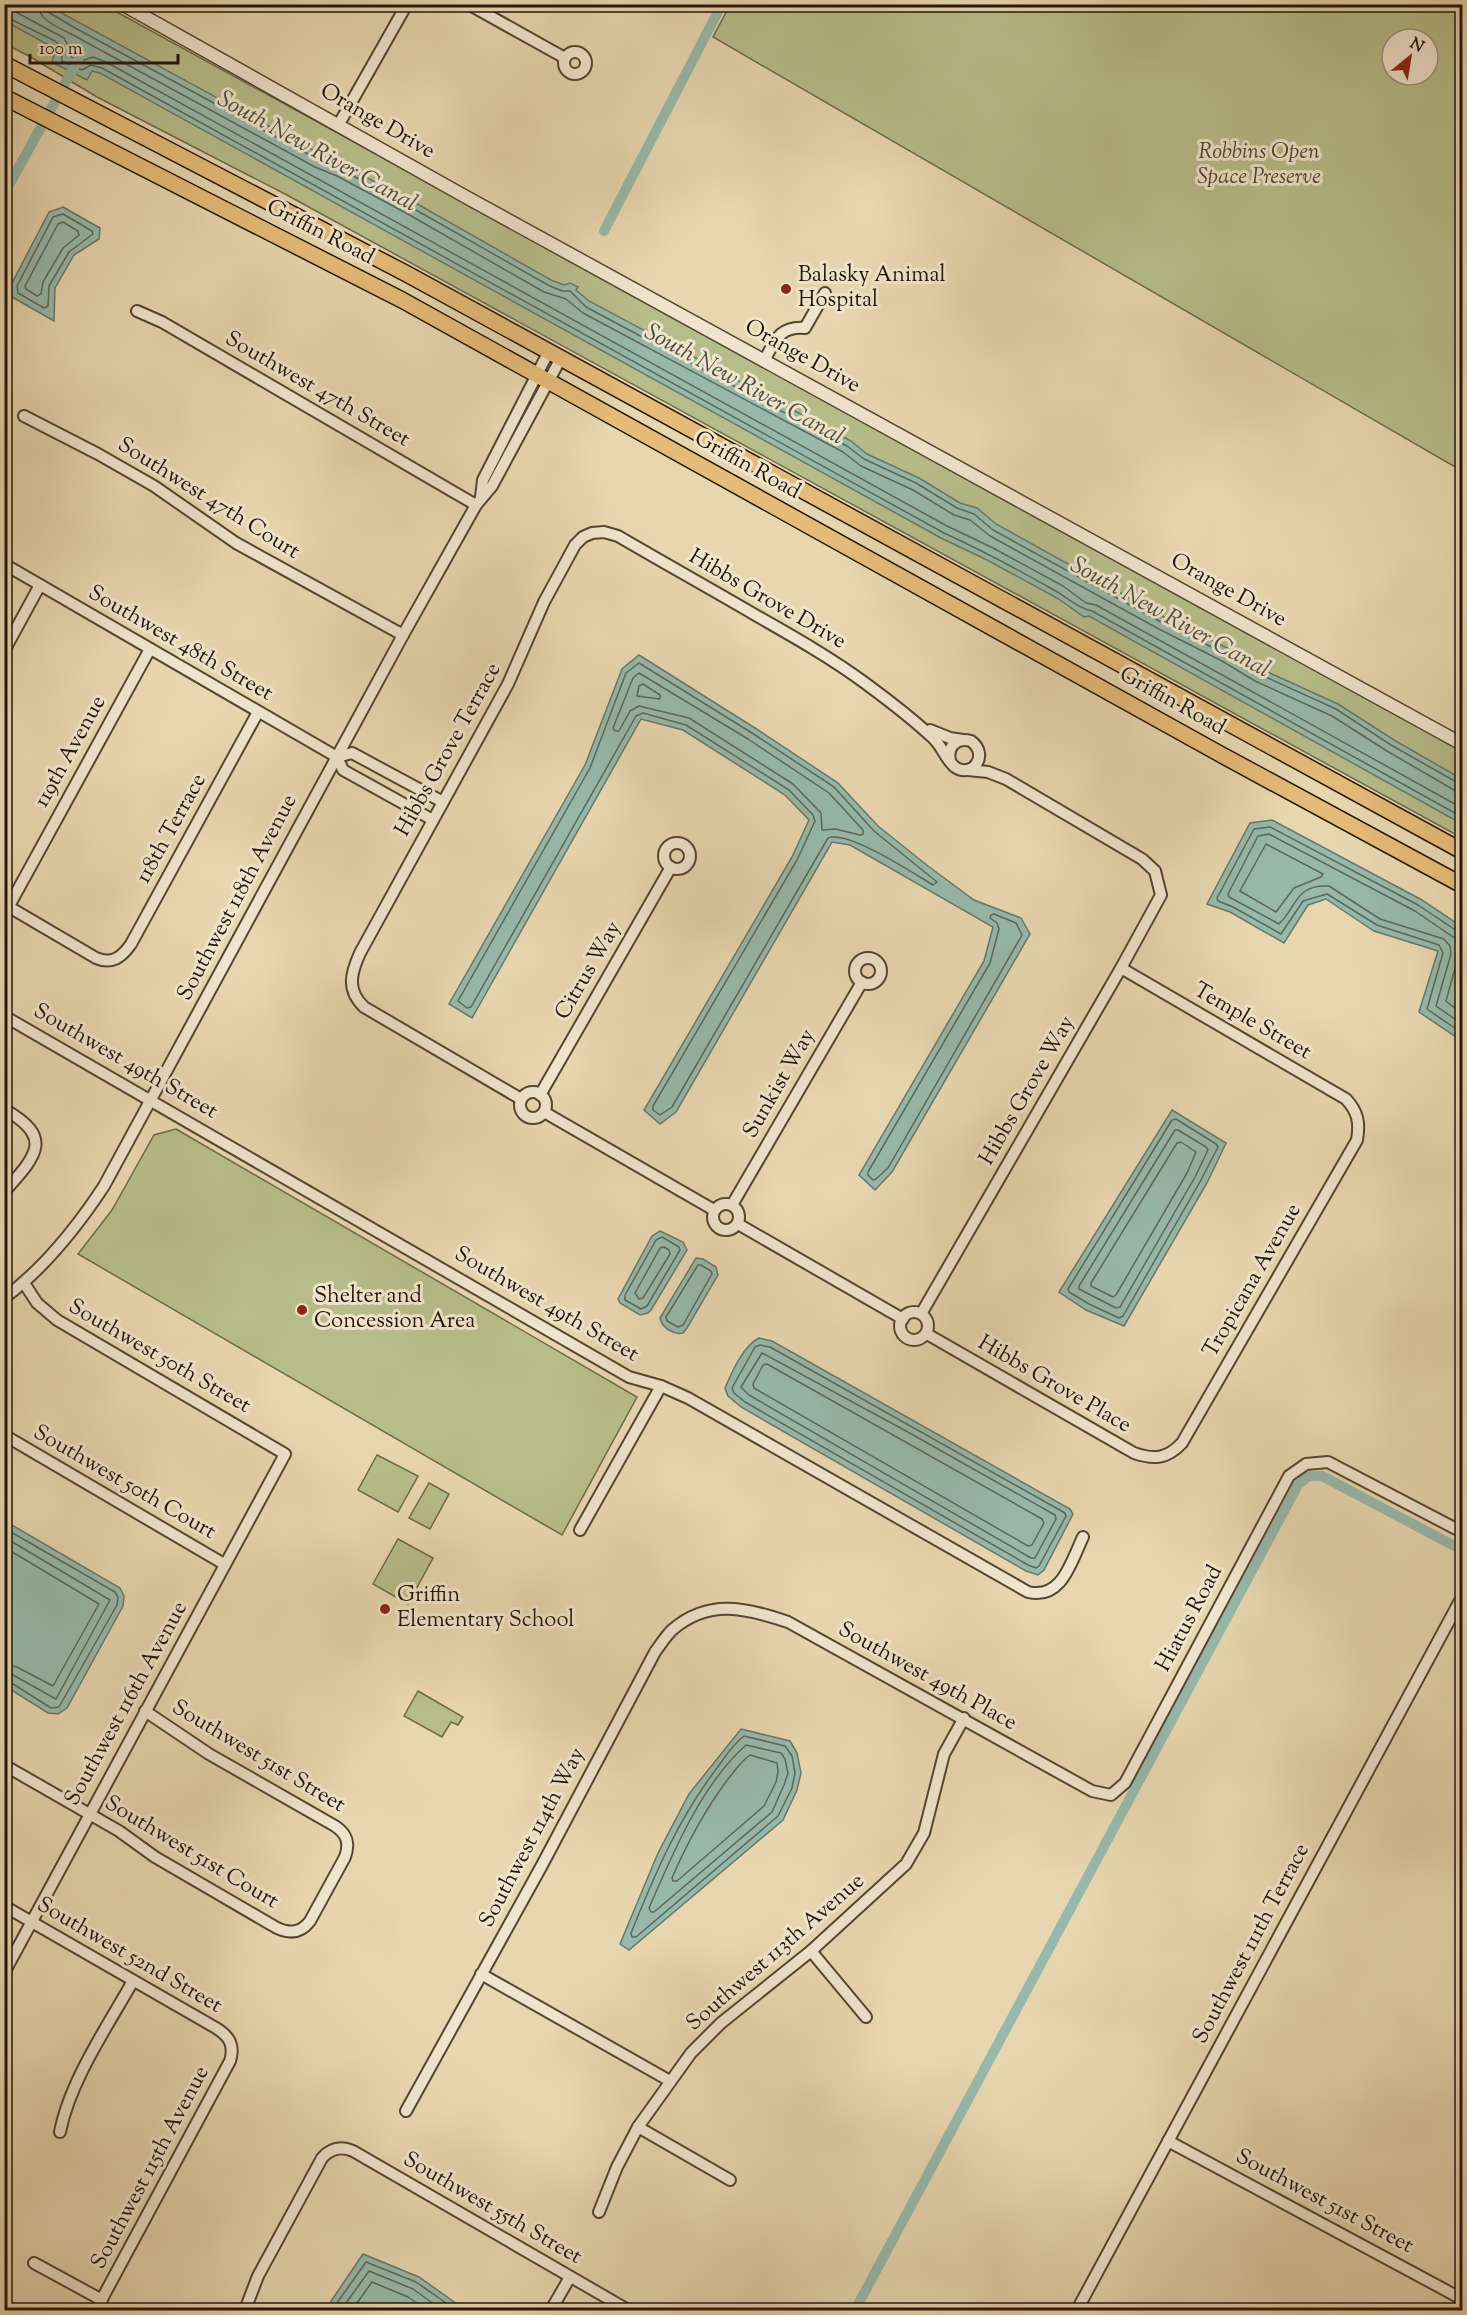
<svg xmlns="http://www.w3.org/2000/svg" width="1467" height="2315" viewBox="0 0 1467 2315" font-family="'Sorts Mill Goudy',serif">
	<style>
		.green { fill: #b7bd8a; stroke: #6c6a49; stroke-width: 1.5; fill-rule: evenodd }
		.water { fill: #97b9ab; stroke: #68786a; stroke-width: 1.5 }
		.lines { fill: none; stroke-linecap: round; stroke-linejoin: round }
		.shore { stroke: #5c685a; stroke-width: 1.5 }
		.canal { stroke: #97b9ab; stroke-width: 10 }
		.minor-casing { stroke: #544632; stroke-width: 14 }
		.tertiary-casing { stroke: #544632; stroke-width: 15 }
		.primary-casing { stroke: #221608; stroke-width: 18 }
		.minor { stroke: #f0e4cc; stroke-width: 10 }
		.tertiary { stroke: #f0e4cc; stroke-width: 12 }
		.primary { stroke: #e4bb78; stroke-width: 15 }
		.poi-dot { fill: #8f2418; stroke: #f0e4cc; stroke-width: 2 }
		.labels { text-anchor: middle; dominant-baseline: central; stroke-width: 6; stroke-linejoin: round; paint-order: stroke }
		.street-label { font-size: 22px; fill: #221608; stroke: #f0e4cc }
		.park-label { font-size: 22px; font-style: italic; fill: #4f482f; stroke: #f0e4cc }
		.poi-label { font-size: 22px; fill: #221608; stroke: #f0e4cc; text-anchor: start }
		.water-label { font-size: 24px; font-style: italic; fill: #4b4f41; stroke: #f0e4cc }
	</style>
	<rect width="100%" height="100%" fill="#e8d6b0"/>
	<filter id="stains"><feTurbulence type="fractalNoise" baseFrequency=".00333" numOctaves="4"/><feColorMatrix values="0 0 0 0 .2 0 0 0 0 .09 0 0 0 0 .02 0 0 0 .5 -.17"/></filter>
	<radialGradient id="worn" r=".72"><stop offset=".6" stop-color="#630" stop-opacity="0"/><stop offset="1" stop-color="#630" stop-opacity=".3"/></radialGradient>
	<!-- green -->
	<g class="green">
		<polygon points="4,5 104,5 1462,749 1462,838 285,194 97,97 29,56 5,44"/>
		<path d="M730,5H1462V471L713,37ZM1392,39H1428V75H1392Z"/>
		<polygon points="176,1129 637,1397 562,1535 78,1254 112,1210 154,1135"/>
		<polygon points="377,1455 418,1476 398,1512 358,1490"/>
		<polygon points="429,1483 449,1494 430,1529 409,1518"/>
		<polygon points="398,1539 433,1558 408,1604 373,1584"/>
		<polygon points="418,1691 463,1717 458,1725 451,1722 442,1737 404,1716"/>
	</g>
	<!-- water -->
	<g class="water">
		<path d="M4,5H47L322,155C353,168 381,187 412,201L551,280L564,285L570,283L578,287L576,290L589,301L851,441L867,454L919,478L960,503L977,508L996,524L1164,617L1229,649L1261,669L1338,704L1394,740L1462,779V824L1089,616L1084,617L1057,598L987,560L941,538L100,73L92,71L87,80L52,62L56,49L5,21Z"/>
		<polygon points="63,207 100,228 99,239 74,255 55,288 54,321 12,297 11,285 49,212"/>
		<polygon points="639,655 755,728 838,783 878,826 928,866 974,900 1021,918 1030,934 892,1172 875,1190 859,1175 984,961 993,927 850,845 832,842 676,1112 660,1124 644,1110 792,857 809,820 785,795 683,730 641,719 472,1018 449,1004 585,765 622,669"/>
		<polygon points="1272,820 1422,900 1462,927 1462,1041 1419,1012 1438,951 1374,931 1326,899 1308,905 1284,943 1230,912 1207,904 1250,823"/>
		<polygon points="1172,1110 1226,1143 1207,1183 1124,1326 1086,1310 1059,1292"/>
		<polygon points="660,1231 683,1242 687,1250 651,1310 648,1313 640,1315 620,1303 618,1299 652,1236"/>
		<path d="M696,1258L703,1259L716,1267L718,1275L687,1328L683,1333C674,1335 662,1328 660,1318Z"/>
		<path d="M759,1338L772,1341L1070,1509L1073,1514L1044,1570L1038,1575L1026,1571L741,1407L728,1396L725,1388C732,1372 743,1346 759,1338Z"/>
		<polygon points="5,1521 120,1588 124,1596 123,1606 67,1708 58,1714 48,1713 5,1686"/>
		<polygon points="741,1729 790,1741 797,1753 801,1773 797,1790 783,1820 629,1950 620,1944 658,1853 689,1794"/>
		<polygon points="363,2254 419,2277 464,2309 325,2310"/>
	</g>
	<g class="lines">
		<!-- shore -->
		<g class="shore">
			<path d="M37,4C39,21 60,28 73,35L315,167L337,176L406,213L544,292L566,299L583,313L843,452L861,466L913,490L954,515L970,520L990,536L1157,628L1222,661L1255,681L1332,716L1387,751L1454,790L1462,792"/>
			<polyline points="45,4 48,12 77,29 319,160 340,169 409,206 548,285 562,291 570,291 586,307 847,446 864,459 916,483 957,508 974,514 993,530 1161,622 1226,654 1259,674 1336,709 1391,745 1458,783 1462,784"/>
			<polyline points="4,9 12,10 64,38 68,45 71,57 81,61 93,57 106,62 947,526 993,548 1063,586 1086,603 1096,605 1462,808"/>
			<path d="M4,16L55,41L61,47L62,61L82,70L91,65L102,68L944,533C981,550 1017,569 1052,589C1066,596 1077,608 1092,611L1462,817"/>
			<polygon points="63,214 92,231 93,234 69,252 49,286 48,306 44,308 18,293 17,286 53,217"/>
			<polygon points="63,222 78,231 79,235 63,248 43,282 41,294 37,296 26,289 25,286 58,224"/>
			<path d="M639,663L752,733L834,787L874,831L937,882L933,885C913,873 848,830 828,838L672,1107L660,1115L653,1110V1106L797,860L815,821L813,815L789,790L686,725L643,713L636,716L471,1007L467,1008L458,1001L590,768L626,673Z"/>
			<polygon points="639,673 748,739 829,793 863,830 863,834 860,835 835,829 822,830 821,813 793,784 689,718 639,706 630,711 619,731 615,731 613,728 633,678"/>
			<polygon points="643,684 660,695 660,699 637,696 639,686"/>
			<polygon points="1266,844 1323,874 1321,877 1294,888 1276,912 1240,891"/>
			<polygon points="994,914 1016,923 1022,935 888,1168 876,1179 873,1180 868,1175 868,1172 990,963 999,929 997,923 990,918 991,915"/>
			<polyline points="1462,932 1457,931 1418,905 1270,827 1254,829 1217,898 1218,901 1233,907 1281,934 1303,901 1327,894 1377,925 1439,945 1443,953 1427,1009 1462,1033"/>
			<path d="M1462,939L1453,937L1415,911L1269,834L1258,836L1228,894L1229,897L1279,924C1297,907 1295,884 1329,886L1380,919L1444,939L1450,946L1451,954L1436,1006L1462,1024"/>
			<polyline points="1462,948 1460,950 1446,1001 1462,1014"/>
			<polygon points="1176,1119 1216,1144 1218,1147 1201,1180 1123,1316 1119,1318 1089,1304 1069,1292 1068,1289 1172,1120"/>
			<polygon points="1175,1130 1178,1130 1206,1147 1208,1150 1195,1177 1120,1307 1116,1308 1079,1289 1079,1286"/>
			<polygon points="1181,1142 1196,1152 1187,1173 1116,1295 1113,1297 1091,1286 1091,1283 1177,1143"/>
			<polygon points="662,1237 679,1247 680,1250 647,1306 641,1309 625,1300 625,1295 656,1240"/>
			<polygon points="664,1247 669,1250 670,1254 643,1298 639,1299 635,1293 660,1248"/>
			<polygon points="698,1265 701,1265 711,1271 712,1274 683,1325 678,1327 667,1321 666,1317"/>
			<polygon points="760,1345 770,1347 1065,1513 1066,1516 1039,1566 1036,1568 1028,1565 745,1402 734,1393 732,1388 755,1347"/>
			<polygon points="762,1353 906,1431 1055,1515 1056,1519 1035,1558 1031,1558 749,1395 741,1387"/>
			<polygon points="767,1364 1042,1519 1044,1523 1032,1545 1028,1546 754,1388 753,1384 763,1365"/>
			<polyline points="4,1528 115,1592 118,1597 117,1605 59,1707 51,1708 10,1682 4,1681"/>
			<polyline points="4,1537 110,1600 56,1699 13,1675 4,1673"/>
			<polyline points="4,1547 99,1604 53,1686 17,1667 4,1664"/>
			<path d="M744,1736L785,1746L792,1756L795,1773L792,1788L778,1816L636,1937H632L631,1933C655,1874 678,1819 717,1768C725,1757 733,1744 744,1736Z"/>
			<path d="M746,1745L781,1753L785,1759L788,1773L784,1785L772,1812L654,1912H651L649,1908C673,1853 701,1785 746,1745Z"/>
			<path d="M750,1755L777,1763L778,1772L776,1782L764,1806L677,1881H673L672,1878C687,1843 705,1810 728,1779C735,1771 741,1761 750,1755Z"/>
			<polyline points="332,2310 366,2262 416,2282 456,2310"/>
			<polyline points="341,2310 369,2271 413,2289 442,2310"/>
			<polyline points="352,2310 372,2282 408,2297 427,2310"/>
		</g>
		<!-- canal -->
		<g class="canal">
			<polyline points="4,194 78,60"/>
			<polyline points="604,231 722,4"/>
			<polyline points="855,2310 1298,1485 1309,1476 1322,1476 1462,1550"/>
		</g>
		<!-- minor casing -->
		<g class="minor-casing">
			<g id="minor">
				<polyline points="468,4 565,58"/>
				<circle cx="575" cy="63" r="11"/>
				<polyline points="339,124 407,4"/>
				<polyline points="137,311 162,322 476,505"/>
				<path d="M764,361C775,341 779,326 805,328L825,293"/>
				<polyline points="24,416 98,454 154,486 236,543 403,635"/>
				<polyline points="481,497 483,480 549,351"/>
				<polyline points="4,564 337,757 343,770 433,820"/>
				<polyline points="4,651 40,585"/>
				<polyline points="930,730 950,738 963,740"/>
				<polyline points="337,757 352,753 443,802"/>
				<circle cx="677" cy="856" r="13"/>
				<path d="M4,904L96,958C112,965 122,957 131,944L258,712"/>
				<polyline points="9,906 150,649"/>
				<circle cx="868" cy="971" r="13"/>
				<path d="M4,1016L629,1377L661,1386L688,1398L1028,1592C1062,1600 1071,1562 1083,1537"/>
				<circle cx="533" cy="1105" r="13"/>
				<polyline points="540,1095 671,867"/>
				<path d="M521,1099L364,1007C346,990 351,973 360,953L508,684L544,602L575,545L583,537L592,533L604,532L618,536C664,563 711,589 757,616C794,637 831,658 865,683C888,700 912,718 933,738C942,746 946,760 955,767C972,779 990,755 971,741C956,737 947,747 950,761"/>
				<path d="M4,1109C55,1138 36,1156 4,1192"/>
				<polyline points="544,1112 714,1210"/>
				<circle cx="726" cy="1217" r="13"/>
				<polyline points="732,1205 862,982"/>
				<polyline points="738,1224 903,1319"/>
				<path d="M4,1298C45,1268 77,1227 104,1186L403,635L476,505L492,486L561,358"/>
				<circle cx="914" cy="1326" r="14"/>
				<polyline points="921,1314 1121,968 1161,895 1155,871 1142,859 1006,779 988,772 968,770"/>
				<path d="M927,1334L1134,1453C1154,1460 1167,1459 1182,1443L1357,1140C1360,1123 1358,1112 1346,1099L1121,968"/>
				<polyline points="4,1435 224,1564"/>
				<polyline points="580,1530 661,1386"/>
				<path d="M4,1765L119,1831L155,1857L277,1928C290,1934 301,1933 310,1921L345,1857C350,1843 347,1834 335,1826L209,1754L145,1711"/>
				<path d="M4,1906L216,2028C229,2036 235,2045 230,2061L96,2310"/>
				<polyline points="811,1951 866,2017"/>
				<polyline points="4,1973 285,1454 57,1320 37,1303 24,1283"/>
				<polyline points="481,1974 670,2081"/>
				<path d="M406,2111L541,1867L655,1652C660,1645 666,1636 672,1630C709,1598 746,1608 788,1622L1092,1791L1111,1795L1125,1783L1289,1476L1306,1464L1328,1462L1462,1532"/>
				<polyline points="638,2127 730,2180"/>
				<path d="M60,2132C70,2081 107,2027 133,1981"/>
				<polyline points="1168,2141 1462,2299"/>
				<polyline points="599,2212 617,2167 638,2127 691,2053 721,2023 811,1951 906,1864 924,1833 944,1754 964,1718"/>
				<polyline points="34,2263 102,2300"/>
				<path d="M245,2310L258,2276L322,2158C331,2148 341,2146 353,2151L628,2310"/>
				<polyline points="551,2310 570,2277"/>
				<polyline points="1077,2310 1462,1597"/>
			</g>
		</g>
		<!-- tertiary casing -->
		<g class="tertiary-casing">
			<polyline id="tertiary" points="122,4 466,197 1462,744"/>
		</g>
		<!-- primary casing -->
		<g class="primary-casing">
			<g id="primary">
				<polyline points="4,64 407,274 1462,851"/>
				<polyline points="4,97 402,300 1220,754 1462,885"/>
			</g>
		</g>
		<!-- minor -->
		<use href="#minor" class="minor"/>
		<!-- tertiary -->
		<use href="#tertiary" class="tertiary"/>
		<!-- primary -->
		<use href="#primary" class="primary"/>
	</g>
	<!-- markers -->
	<g class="poi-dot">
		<circle cx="786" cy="289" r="6"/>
		<circle cx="302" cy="1310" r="6"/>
		<circle cx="385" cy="1609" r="6"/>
	</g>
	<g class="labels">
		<!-- street labels -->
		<g class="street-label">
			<text transform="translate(377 122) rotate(30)">Orange Drive</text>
			<text transform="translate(320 233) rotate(27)">Griffin Road</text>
			<text transform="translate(802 357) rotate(29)">Orange Drive</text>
			<text transform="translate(317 390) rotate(30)">Southwest 47th Street</text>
			<text transform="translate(747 466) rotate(29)">Griffin Road</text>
			<text transform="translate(208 499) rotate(32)">Southwest 47th Court</text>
			<text transform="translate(1228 591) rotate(29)">Orange Drive</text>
			<text transform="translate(767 600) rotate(30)">Hibbs Grove Drive</text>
			<text transform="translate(180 644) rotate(30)">Southwest 48th Street</text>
			<text transform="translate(1172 702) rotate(29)">Griffin Road</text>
			<text transform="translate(449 750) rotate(-61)">Hibbs Grove Terrace</text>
			<text transform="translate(71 752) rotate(-61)">119th Avenue</text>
			<text transform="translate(172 829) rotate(-61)">118th Terrace</text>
			<text transform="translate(238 898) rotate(-62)">Southwest 118th Avenue</text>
			<text transform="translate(589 971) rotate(-60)">Citrus Way</text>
			<text transform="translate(1252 1022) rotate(30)">Temple Street</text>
			<text transform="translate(125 1062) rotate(30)">Southwest 49th Street</text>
			<text transform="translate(780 1084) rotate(-60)">Sunkist Way</text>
			<text transform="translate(1028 1091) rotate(-60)">Hibbs Grove Way</text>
			<text transform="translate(1253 1281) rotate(-60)">Tropicana Avenue</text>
			<text transform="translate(546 1305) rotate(30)">Southwest 49th Street</text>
			<text transform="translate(159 1357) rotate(30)">Southwest 50th Street</text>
			<text transform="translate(1054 1385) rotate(30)">Hibbs Grove Place</text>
			<text transform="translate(124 1483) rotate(30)">Southwest 50th Court</text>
			<text transform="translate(1190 1619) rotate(-62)">Hiatus Road</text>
			<text transform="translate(927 1677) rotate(29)">Southwest 49th Place</text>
			<text transform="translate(127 1704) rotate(-61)">Southwest 116th Avenue</text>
			<text transform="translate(258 1757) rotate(31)">Southwest 51st Street</text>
			<text transform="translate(533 1838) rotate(-62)">Southwest 114th Way</text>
			<text transform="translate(191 1853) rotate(31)">Southwest 51st Court</text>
			<text transform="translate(1252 1944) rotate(-62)">Southwest 111th Terrace</text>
			<text transform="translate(776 1953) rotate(-41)">Southwest 113th Avenue</text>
			<text transform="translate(129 1956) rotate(30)">Southwest 52nd Street</text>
			<text transform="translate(151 2168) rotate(-62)">Southwest 115th Avenue</text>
			<text transform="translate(1324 2202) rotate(28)">Southwest 51st Street</text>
			<text transform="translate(492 2209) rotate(30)">Southwest 55th Street</text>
		</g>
		<!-- park labels -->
		<g class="park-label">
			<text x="1259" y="153">Robbins Open<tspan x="1259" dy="25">Space Preserve</tspan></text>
		</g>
		<!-- poi labels -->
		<g class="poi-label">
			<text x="798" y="276">Balasky Animal<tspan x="798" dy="25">Hospital</tspan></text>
			<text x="314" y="1297">Shelter and<tspan x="314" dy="25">Concession Area</tspan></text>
			<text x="397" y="1596">Griffin<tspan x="397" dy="25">Elementary School</tspan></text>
		</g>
		<!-- water labels -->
		<g class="water-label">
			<text transform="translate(317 152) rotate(29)">South New River Canal</text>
			<text transform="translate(744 385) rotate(29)">South New River Canal</text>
			<text transform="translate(1170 618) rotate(29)">South New River Canal</text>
		</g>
	</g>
	<!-- margin -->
	<rect width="1467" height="2315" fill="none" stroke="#e8d6b0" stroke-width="24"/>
	<rect x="6" y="6" width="1455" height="2303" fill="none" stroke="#221608" stroke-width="3"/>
	<rect x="12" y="12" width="1443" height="2291" fill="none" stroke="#221608" stroke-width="1.5"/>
	<!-- north arrow -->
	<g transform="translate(1410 57) rotate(30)"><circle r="28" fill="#f0e4cc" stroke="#9e927e" stroke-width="1.5"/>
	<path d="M0-4.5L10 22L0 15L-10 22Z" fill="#8f2418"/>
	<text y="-9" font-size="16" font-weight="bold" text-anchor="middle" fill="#221608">N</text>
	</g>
	<!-- scale -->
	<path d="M30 54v9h148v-9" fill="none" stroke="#221608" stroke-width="3"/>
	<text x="39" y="54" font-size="18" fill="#221608" stroke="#f0e4cc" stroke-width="4.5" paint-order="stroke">100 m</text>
	<rect width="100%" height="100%" filter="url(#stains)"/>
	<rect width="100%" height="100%" fill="url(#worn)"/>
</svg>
